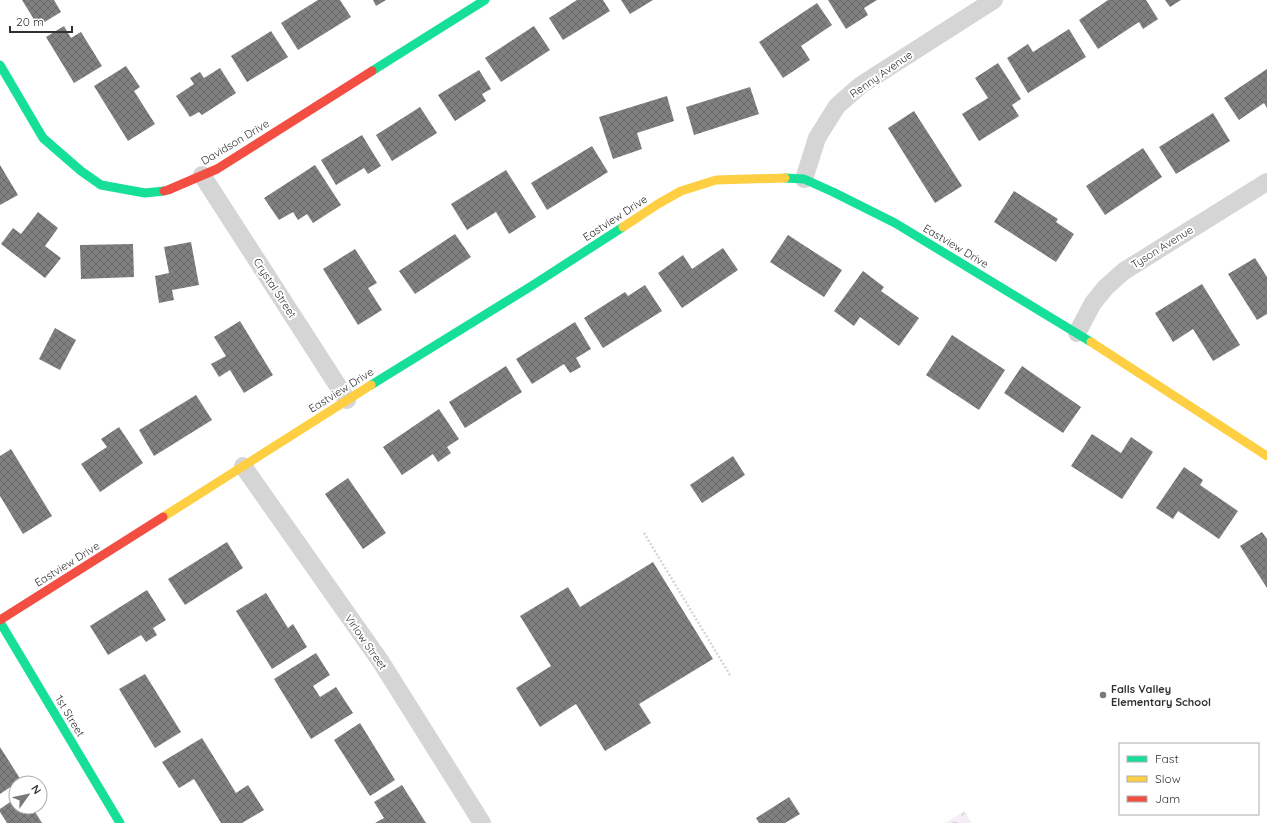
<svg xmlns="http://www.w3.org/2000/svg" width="1267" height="823" viewBox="0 0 1267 823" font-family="Quicksand,sans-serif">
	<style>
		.park { fill: url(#park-crowns) }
		.building { fill: url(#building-cross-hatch) }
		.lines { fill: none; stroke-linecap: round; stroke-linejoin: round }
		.path { stroke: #d5d5d5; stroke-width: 2.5; stroke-dasharray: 2 2; stroke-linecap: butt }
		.street { stroke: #d5d5d5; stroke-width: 18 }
		.fast { stroke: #16e098; stroke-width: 9 }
		.slow { stroke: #ffcf43; stroke-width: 9 }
		.jam { stroke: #f24e42; stroke-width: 9 }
		.poi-dot { fill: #797979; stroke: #fff; stroke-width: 1.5 }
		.labels { text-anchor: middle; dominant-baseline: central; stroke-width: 4; stroke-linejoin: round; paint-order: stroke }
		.street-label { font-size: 11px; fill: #313131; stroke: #fff }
		.poi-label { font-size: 11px; font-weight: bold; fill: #313131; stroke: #fff; text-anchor: start }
	</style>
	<defs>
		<pattern id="park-crowns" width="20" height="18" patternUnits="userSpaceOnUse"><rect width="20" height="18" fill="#f6edf6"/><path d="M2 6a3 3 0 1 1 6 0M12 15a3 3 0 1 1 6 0" fill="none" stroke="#d3ccd3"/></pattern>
		<pattern id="building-cross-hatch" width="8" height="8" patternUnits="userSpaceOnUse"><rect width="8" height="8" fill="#808080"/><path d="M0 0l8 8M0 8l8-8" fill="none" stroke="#696969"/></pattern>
	</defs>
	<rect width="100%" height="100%" fill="#fff"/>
	<!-- park -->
	<polygon class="park" points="964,811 972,823 945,823"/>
	<!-- building -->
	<g class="building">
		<polygon points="22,0 54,0 61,12 38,26"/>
		<polygon points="318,0 340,0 351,17 298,50 281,23"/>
		<polygon points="373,0 386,0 376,6"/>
		<polygon points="577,0 603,0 610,11 563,40 549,18"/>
		<polygon points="621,0 653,0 630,14"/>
		<polygon points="828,0 877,0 864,8 868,15 846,29"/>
		<polygon points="1108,0 1146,0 1158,19 1143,29 1139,22 1098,49 1079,20"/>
		<polygon points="1165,0 1181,0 1170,7"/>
		<polygon points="817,3 832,25 801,46 810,60 783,78 759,42"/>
		<polygon points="64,26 71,38 81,32 102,66 74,83 46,37"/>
		<polygon points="534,26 550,50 501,82 485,58"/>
		<polygon points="1069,29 1086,57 1028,93 1007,58 1028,44 1033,52"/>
		<polygon points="271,31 288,57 247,82 231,56"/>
		<polygon points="998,63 1021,99 1012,105 1019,116 979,141 962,114 988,98 975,78"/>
		<polygon points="126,66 140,87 134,91 155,124 128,141 94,86"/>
		<polygon points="220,68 236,93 202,115 199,112 190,117 176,96 194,84 190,78 200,72 204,78"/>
		<polygon points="1267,69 1267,108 1264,103 1239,120 1224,98"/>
		<polygon points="479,70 491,89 482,94 486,101 455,121 438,95"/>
		<polygon points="750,87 759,114 694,135 686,107"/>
		<polygon points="667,96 674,121 637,133 642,149 613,159 599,117"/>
		<polygon points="420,107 437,133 392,161 376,135"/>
		<polygon points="914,111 962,186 935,203 888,128"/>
		<polygon points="1213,113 1230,141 1176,174 1159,147"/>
		<polygon points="362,135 381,166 368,174 364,168 336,185 321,160"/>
		<polygon points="592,146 608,172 547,210 531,183"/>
		<polygon points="1143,148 1162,177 1105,215 1086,186"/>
		<polygon points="0,165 18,195 0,205"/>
		<polygon points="315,165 341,205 313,223 307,214 298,220 293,212 279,220 264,198"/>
		<polygon points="506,170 536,217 509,234 496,212 467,230 451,204"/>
		<polygon points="1014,191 1058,219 1056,222 1074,234 1056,262 994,222"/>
		<polygon points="38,212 58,228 45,246 61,258 45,278 1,244 13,228 21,234"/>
		<polygon points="455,234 471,257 415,294 399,271"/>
		<polygon points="788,235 842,270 824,297 770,262"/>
		<polygon points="191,242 199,285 172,290 174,300 159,303 155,276 169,273 164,247"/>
		<polygon points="133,244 134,277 81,279 80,245"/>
		<polygon points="723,248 738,270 682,308 658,273 683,255 692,269"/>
		<polygon points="355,249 377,283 368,288 382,310 358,325 323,269"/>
		<polygon points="1255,258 1267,277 1267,314 1257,320 1228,274"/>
		<polygon points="863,271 884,287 881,291 919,318 899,346 860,317 854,326 834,311"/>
		<polygon points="1202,284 1240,345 1213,361 1193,329 1173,342 1155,313"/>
		<polygon points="645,285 662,311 603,348 584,318 625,292 628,296"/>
		<polygon points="240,321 273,375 244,393 230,370 219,377 211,364 226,356 214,337"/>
		<polygon points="575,322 591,349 576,358 581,367 570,373 564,364 532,384 516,359"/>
		<polygon points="55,328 76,340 60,370 39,359"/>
		<polygon points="952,335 1005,370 979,410 926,375"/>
		<polygon points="506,366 522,392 465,428 449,402"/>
		<polygon points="1022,366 1081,407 1063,433 1004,393"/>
		<polygon points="196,395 212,420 154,456 139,430"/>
		<polygon points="439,409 459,439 447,447 451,453 438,462 433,454 402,475 383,447"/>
		<polygon points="119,427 143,463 100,492 81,464 107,447 101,439"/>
		<polygon points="1092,434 1121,453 1131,437 1153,452 1122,499 1071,466"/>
		<polygon points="11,449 52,516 23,534 0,496 0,456"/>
		<polygon points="733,456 745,475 702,503 690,485"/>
		<polygon points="1184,467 1203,480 1200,485 1238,511 1219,539 1178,511 1173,519 1156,508"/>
		<polygon points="348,478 386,533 363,549 325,494"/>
		<polygon points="1262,532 1267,539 1267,588 1240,546"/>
		<polygon points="227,542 243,568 185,605 168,579"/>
		<polygon points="653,562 713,659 639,704 651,723 605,751 576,704 540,727 516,688 551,666 520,616 568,587 580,607"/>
		<polygon points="147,590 166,620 153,628 157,635 146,642 141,635 108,655 90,626"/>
		<polygon points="266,593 288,628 293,624 307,647 272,669 236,611"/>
		<polygon points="316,653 330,675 313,686 320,697 336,687 353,713 311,739 274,679"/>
		<polygon points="145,674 181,732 155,748 119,689"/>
		<polygon points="360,723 395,780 370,796 334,740"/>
		<polygon points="202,738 236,793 248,785 264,810 242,823 221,823 194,779 179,788 162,762"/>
		<polygon points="0,747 21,780 0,794"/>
		<polygon points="402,785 426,823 375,823 384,818 374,802"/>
		<polygon points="789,797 800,814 785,823 759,823 756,818"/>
		<polygon points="16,798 16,807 32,807 42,823 7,823 0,812 0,809"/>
	</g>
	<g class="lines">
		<!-- path -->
		<polyline class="path" points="644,533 730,675"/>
		<!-- street -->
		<g class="street">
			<polyline points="202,175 347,400"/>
			<polyline points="804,179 817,138 837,106 861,85 994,0"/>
			<polyline points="1077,333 1093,303 1106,287 1124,271 1267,182"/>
			<polyline points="243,466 381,662 482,823"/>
		</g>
		<!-- fast -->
		<g class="fast">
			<polyline points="0,65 43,138 81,171 101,185 145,193 164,191"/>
			<polyline points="372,71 485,0"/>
			<polyline points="785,178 804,179 833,192 895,223 1091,342"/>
			<polyline points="371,385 533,285 623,227"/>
			<polyline points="0,622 120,823"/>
		</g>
		<!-- slow -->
		<g class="slow">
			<polyline points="623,227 658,204 681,191 716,180 785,178"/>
			<polyline points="1091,342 1267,456"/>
			<polyline points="163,517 371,385"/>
		</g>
		<!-- jam -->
		<g class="jam">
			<polyline points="164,191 168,190 217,169 372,71"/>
			<polyline points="0,620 163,517"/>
		</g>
	</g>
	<!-- markers -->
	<circle class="poi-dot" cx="1103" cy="695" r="4"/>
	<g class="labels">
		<!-- street labels -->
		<g class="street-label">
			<text transform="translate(881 74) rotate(-35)">Renny Avenue</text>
			<text transform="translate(235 142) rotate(-31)">Davidson Drive</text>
			<text transform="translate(615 218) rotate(-33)">Eastview Drive</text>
			<text transform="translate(956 246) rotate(31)">Eastview Drive</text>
			<text transform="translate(1162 247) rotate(-32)">Tyson Avenue</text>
			<text transform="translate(275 288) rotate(57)">Crystal Street</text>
			<text transform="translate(341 390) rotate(-32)">Eastview Drive</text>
			<text transform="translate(67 564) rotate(-32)">Eastview Drive</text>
			<text transform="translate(366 642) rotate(55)">Virlow Street</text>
			<text transform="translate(70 716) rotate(59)">1st Street</text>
		</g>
		<!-- poi labels -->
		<g class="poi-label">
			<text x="1111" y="689">Falls Valley<tspan x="1111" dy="13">Elementary School</tspan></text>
		</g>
	</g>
	<!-- legend -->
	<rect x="1119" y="743" width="140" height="72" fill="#ffffff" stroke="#adadad"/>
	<rect x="1127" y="756" width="20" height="6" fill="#16e098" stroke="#adadad"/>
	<text x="1155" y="763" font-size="12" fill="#313131">Fast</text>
	<rect x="1127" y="776" width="20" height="6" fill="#ffcf43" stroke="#adadad"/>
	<text x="1155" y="783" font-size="12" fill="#313131">Slow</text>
	<rect x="1127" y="796" width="20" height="6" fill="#f24e42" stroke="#adadad"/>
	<text x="1155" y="803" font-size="12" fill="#313131">Jam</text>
	<!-- north arrow -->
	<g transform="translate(28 795) rotate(57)"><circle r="19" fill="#ffffff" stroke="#adadad"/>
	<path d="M0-3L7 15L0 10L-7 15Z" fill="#797979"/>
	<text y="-6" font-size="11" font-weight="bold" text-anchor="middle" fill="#313131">N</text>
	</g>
	<!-- scale -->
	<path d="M10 26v6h62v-6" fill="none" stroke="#313131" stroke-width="2"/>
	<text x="16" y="26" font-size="12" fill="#313131" stroke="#ffffff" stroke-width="3" paint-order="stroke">20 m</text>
</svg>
